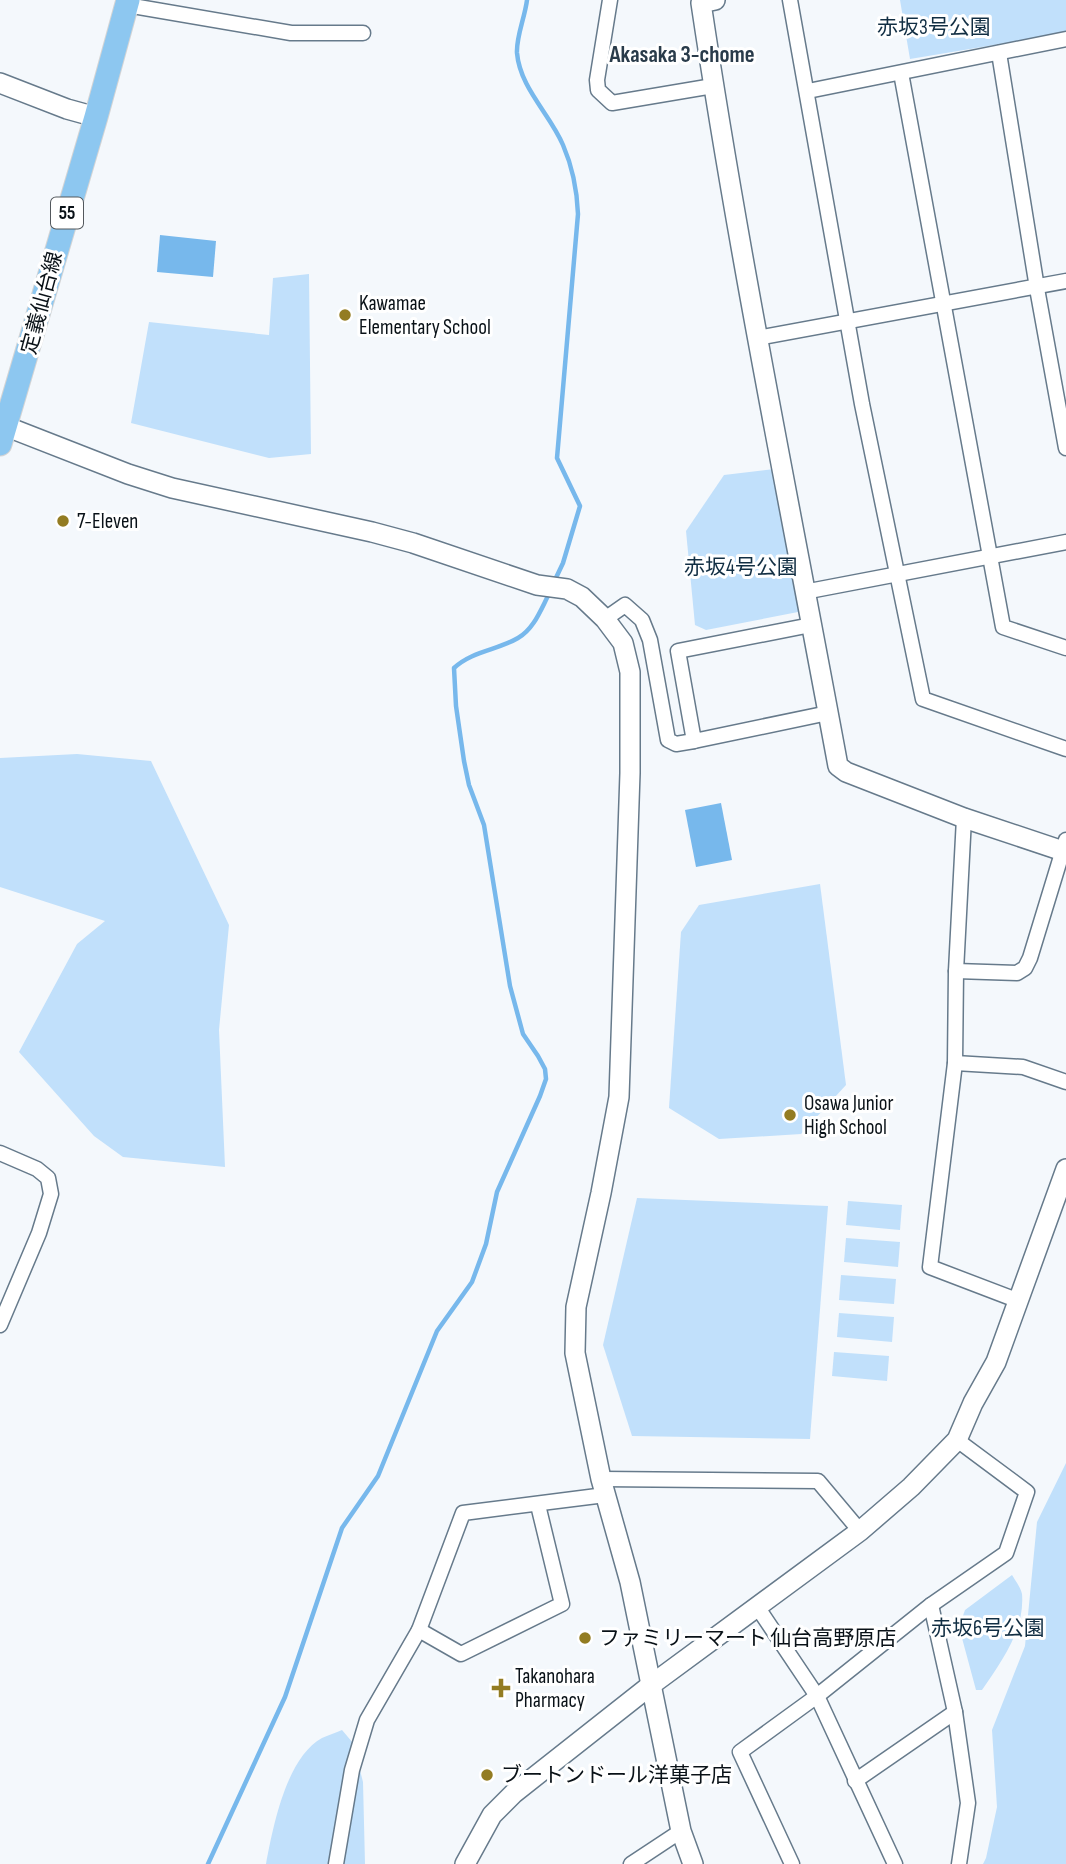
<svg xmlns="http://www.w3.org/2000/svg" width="1066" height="1864" viewBox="0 0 1066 1864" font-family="'Sofia Sans Condensed','Noto Sans JP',sans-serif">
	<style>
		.green { fill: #c1e0fb }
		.water { fill: #77b8ec }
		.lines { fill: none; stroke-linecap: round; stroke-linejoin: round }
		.stream { stroke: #77b8ec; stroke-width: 4.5 }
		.street-casing { stroke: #667a8b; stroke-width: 17 }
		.secondary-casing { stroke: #667a8b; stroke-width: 22 }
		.primary-casing { stroke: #d3d4d5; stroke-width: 25 }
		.street { stroke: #fff; stroke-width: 14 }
		.secondary { stroke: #fff; stroke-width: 19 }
		.primary { stroke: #8dc7f0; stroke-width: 23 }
		.poi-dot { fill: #937c22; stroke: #fff; stroke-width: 2.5 }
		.labels { text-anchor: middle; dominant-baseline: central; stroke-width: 6; stroke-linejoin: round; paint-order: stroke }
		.shield { fill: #fff; stroke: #53585d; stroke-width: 2 }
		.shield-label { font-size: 19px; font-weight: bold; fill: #091117 }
		.park-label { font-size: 21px; fill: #112e43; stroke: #fff }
		.street-label { font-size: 21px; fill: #091117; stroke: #fff }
		.poi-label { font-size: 21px; fill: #091117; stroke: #fff; text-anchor: start }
		.neighbourhood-label { font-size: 23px; font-weight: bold; fill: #293b4a; stroke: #fff }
	</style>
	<rect width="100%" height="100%" fill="#f4f8fc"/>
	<!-- green -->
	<g class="green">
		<polygon points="900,0 1066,0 1066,33 910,59"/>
		<polygon points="309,274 311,454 269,458 131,423 149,322 269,335 273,278"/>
		<polygon points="774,469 801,603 798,612 706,630 695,625 686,531 724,475"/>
		<polygon points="77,754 151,761 229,925 219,1030 225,1167 123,1157 94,1136 19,1052 77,944 105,921 0,887 0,758"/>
		<polygon points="820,884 846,1085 801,1134 719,1139 669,1108 681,932 699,905"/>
		<polygon points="637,1198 828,1206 810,1439 632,1436 603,1345"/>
		<polygon points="848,1201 902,1205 900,1230 846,1225"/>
		<polygon points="846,1238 900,1242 898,1267 844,1262"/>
		<polygon points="841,1275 896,1279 894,1304 839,1300"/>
		<polygon points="839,1313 894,1317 892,1342 837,1337"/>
		<polygon points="834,1352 889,1356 887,1381 832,1376"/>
		<polygon points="1066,1463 1066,1864 983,1864 986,1858 997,1807 992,1730 1025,1646 1037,1522"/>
		<path d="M1012,1575C1015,1580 1021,1588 1022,1594C1025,1630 1001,1662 982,1690H976L959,1627L965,1610Z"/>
		<path d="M342,1730L353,1743L363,1782L365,1864H266C273,1827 286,1758 322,1738C328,1735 336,1733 342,1730Z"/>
	</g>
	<!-- water -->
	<g class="water">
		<polygon points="160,235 216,241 213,277 157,272"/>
		<polygon points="721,803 732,860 696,867 685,810"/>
	</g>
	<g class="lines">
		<!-- stream -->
		<g class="stream">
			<path d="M527,0C525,17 516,37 517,53C520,88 550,114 563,145C573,168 577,189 578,214L557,458L580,506L563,563L554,582"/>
			<path d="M208,1864L285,1697L342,1528L378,1476L437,1331L472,1282L486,1244L497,1192L540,1096L546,1079L545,1069L538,1056L523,1034L510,986L484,825L469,785L464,761L456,706L454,668C472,651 498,650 518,638C534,629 541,609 549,594"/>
		</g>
		<!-- street casing -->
		<g class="street-casing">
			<g id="street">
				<polyline points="610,0 597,80 598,90 612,103 713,86"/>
				<polyline points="790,0 862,404 923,699 1066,749"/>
				<polyline points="127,5 291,33 363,33"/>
				<polyline points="999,53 1038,294 1066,448"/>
				<polyline points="901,73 1003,627 1066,648"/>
				<polyline points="808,91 1066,39"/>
				<polyline points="757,338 1066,281"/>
				<polyline points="804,592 1066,542"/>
				<polyline points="605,619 625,605 642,620 650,640 668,740 676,744 694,741"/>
				<polyline points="811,625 678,651 694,741 828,713"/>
				<polyline points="964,818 956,971 955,1063 930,1267 1019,1301"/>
				<polyline points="956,971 1017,973 1025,968 1030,958 1066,840"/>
				<polyline points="955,1063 1023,1067 1066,1082"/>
				<polyline points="0,1153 37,1169 48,1178 51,1194 39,1233 0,1325"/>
				<polyline points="601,1479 818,1481 860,1531"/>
				<polyline points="931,1605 955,1712 968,1803 959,1864"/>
				<polyline points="758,1608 817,1696 895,1864"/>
				<polyline points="419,1630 461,1654 562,1604 538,1505"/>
				<polyline points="855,1781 955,1712"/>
				<polyline points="336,1864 352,1770 367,1720 419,1630 463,1513 605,1495"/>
				<polyline points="631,1864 681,1831"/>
				<polyline points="792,1864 740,1752 817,1696 931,1605 1006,1553 1027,1492 957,1440"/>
			</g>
		</g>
		<!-- secondary casing -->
		<g class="secondary-casing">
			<g id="secondary">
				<path d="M715,0L701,3C739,258 791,511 838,766L846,772L964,818L1066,852"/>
				<polyline points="0,83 67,109 96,117"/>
				<polyline points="0,424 128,474 172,488 372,532 413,543 537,585 567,589 582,597 605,619 623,643 630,672 630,773 619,1097 601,1193 576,1307 575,1353 601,1479 630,1582 681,1831 693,1864"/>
				<polyline points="465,1864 492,1815 514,1793 651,1685 860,1531 911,1487 957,1440 973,1403 996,1362 1066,1169"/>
			</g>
		</g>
		<!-- primary casing -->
		<g class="primary-casing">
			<polyline id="primary" points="0,444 96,117 128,0"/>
		</g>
		<!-- street -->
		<use href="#street" class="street"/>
		<!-- secondary -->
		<use href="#secondary" class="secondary"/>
		<!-- primary -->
		<use href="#primary" class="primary"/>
	</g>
	<!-- markers -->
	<g class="poi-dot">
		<circle cx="345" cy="315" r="7"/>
		<circle cx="63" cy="521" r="7"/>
		<circle cx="790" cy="1115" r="7"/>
		<circle cx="585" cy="1638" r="7"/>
		<path d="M497.5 1677.5h7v7h7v7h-7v7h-7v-7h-7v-7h7z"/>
		<circle cx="487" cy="1775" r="7"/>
	</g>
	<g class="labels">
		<!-- shield labels -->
		<rect class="shield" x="51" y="197.5" width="32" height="31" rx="5"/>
		<g class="shield-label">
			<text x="67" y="213">55</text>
		</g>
		<!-- park labels -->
		<g class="park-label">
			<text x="934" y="27">赤坂3号公園</text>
			<text x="741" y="567">赤坂4号公園</text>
			<text x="988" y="1628">赤坂6号公園</text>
		</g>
		<!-- street labels -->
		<g class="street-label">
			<text transform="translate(42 303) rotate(-75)">定義仙台線</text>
		</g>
		<!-- poi labels -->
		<g class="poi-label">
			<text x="359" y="303">Kawamae<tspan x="359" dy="24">Elementary School</tspan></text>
			<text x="77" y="521">7-Eleven</text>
			<text x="804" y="1103">Osawa Junior<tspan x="804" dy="24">High School</tspan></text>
			<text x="599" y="1638">ファミリーマート 仙台高野原店</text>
			<text x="515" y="1676">Takanohara<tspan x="515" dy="24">Pharmacy</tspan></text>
			<text x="501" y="1775">ブートンドール洋菓子店</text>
		</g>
		<!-- neighbourhood labels -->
		<g class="neighbourhood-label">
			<text x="682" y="55">Akasaka 3-chome</text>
		</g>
	</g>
</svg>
